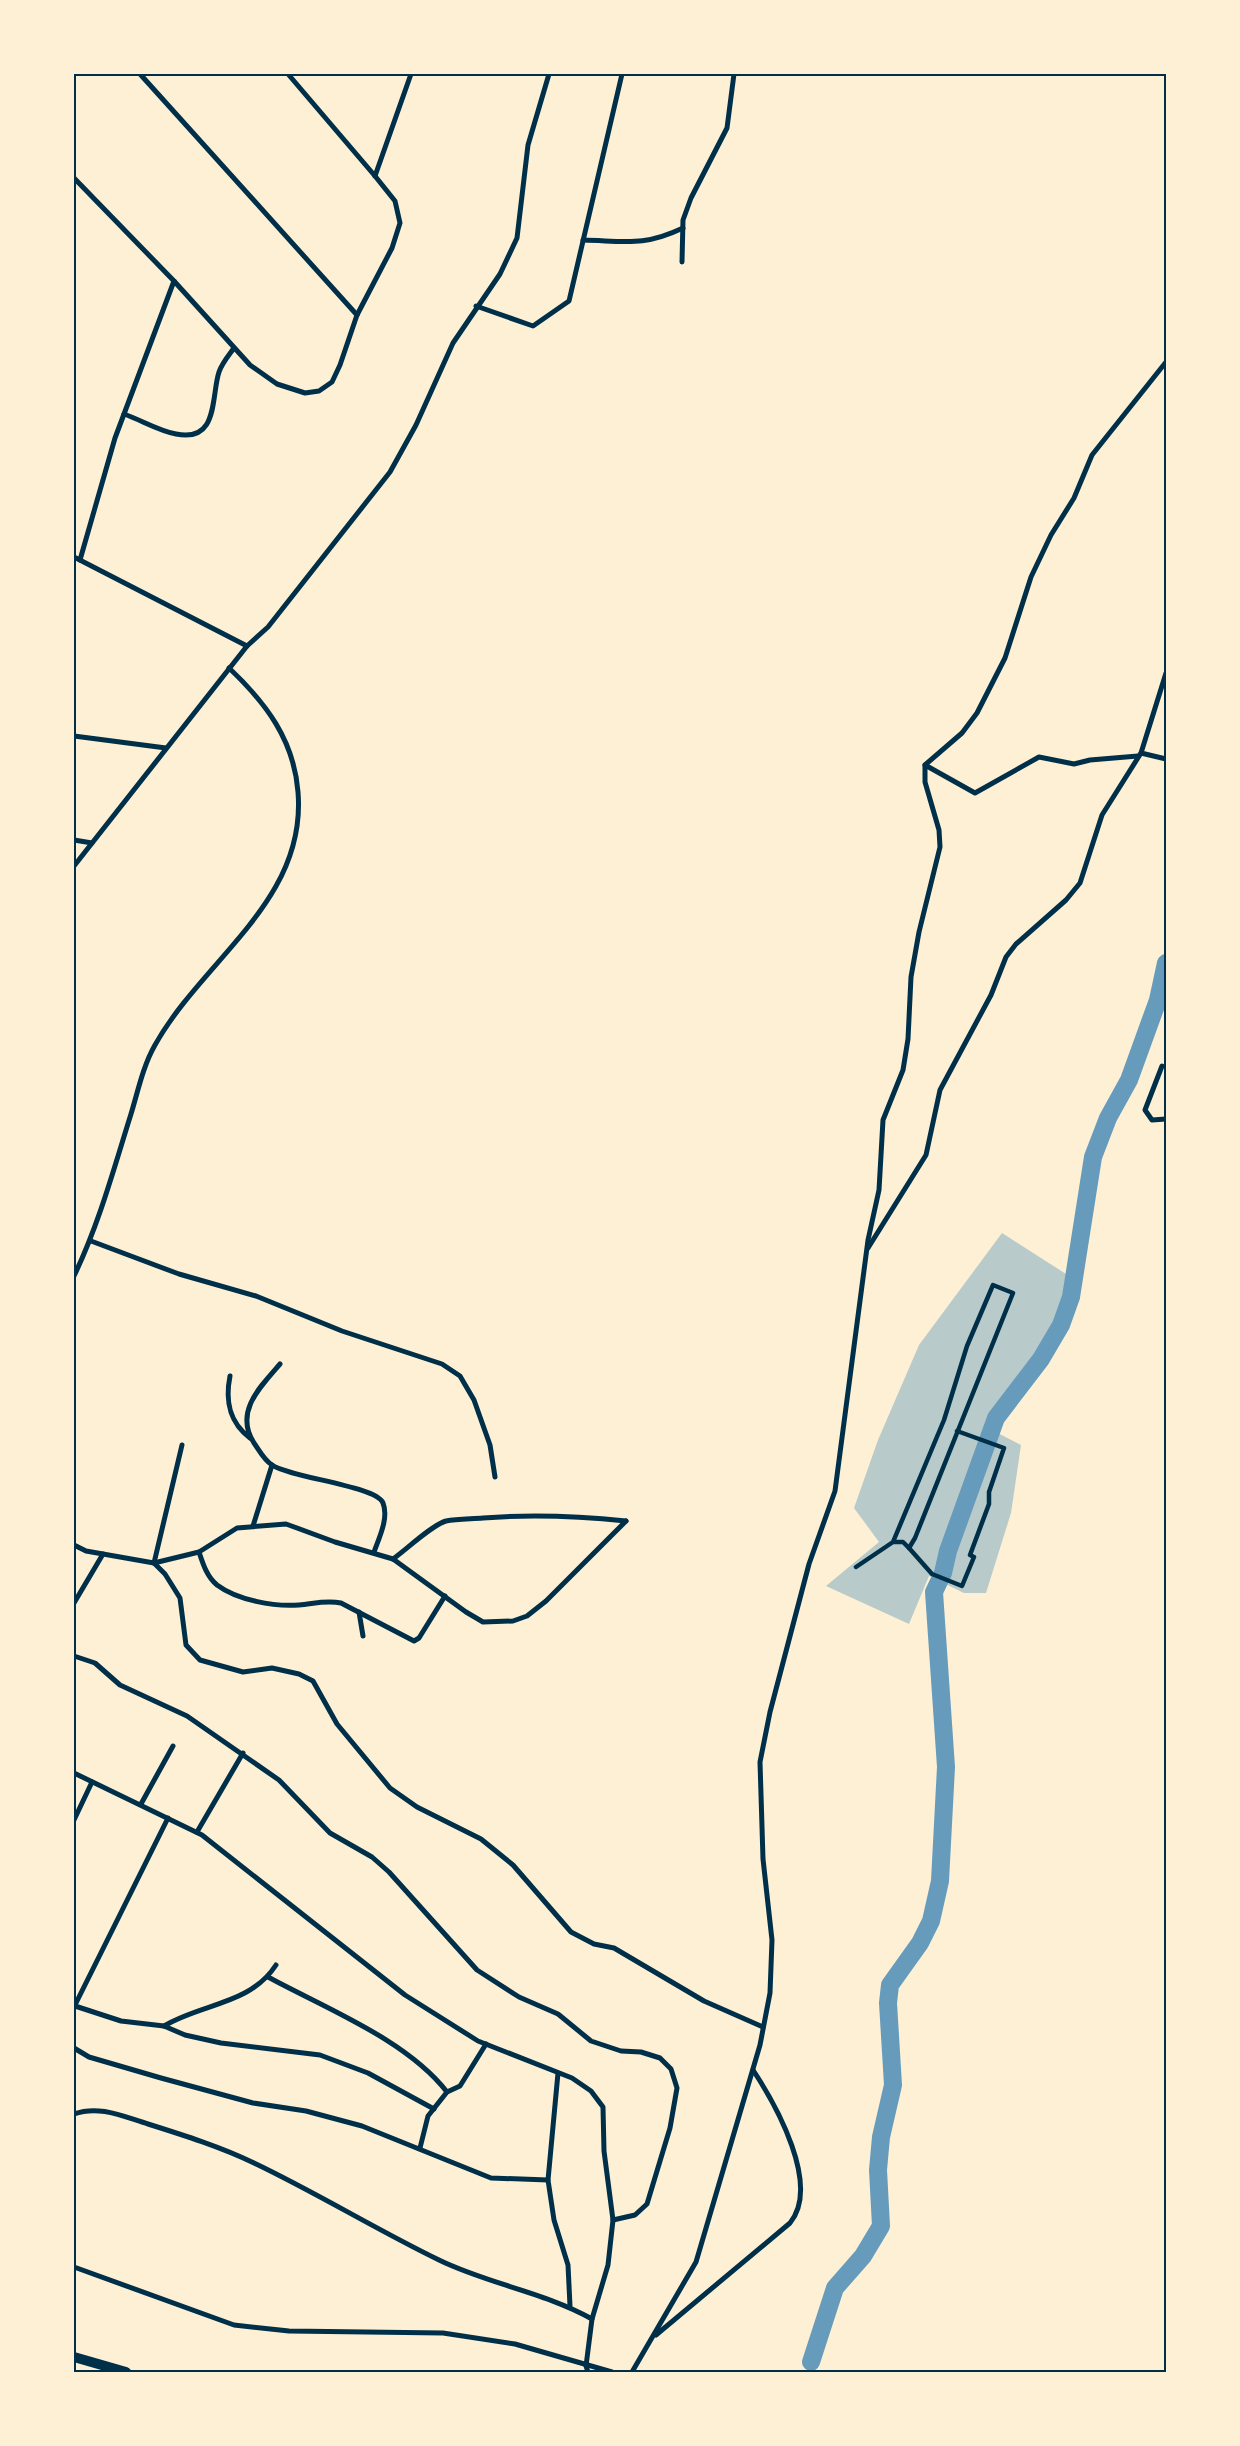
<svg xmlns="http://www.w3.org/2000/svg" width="1240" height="2446" viewBox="0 0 1240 2446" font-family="'Varela Round',sans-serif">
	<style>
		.green { fill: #b9caca }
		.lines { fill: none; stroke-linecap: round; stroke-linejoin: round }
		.river { stroke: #669bbc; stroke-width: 18 }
		.pedestrian { stroke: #003049; stroke-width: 4.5 }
		.minor { stroke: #003049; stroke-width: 5 }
		.motorway { stroke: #003049; stroke-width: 10 }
		.neatline { fill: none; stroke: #003049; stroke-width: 2 }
	</style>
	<rect width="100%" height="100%" fill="#fdf0d5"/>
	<!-- green -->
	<polygon class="green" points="1002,1233 1066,1274 1063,1310 988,1428 1021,1445 1011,1513 986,1593 964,1593 929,1576 909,1624 826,1586 879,1542 854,1508 878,1440 919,1345"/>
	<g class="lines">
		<!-- river -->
		<polyline class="river" points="811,2362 835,2288 863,2256 881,2226 878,2170 881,2137 893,2085 888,2003 890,1985 920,1943 931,1921 940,1881 946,1767 934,1592 943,1573 948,1551 996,1418 1041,1359 1061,1325 1071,1297 1093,1157 1108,1118 1129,1080 1158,1000 1166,963"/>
		<!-- pedestrian -->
		<g class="pedestrian">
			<polyline points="909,1548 932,1574 962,1586 974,1557 970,1555 989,1504 989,1492 1004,1448 957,1431"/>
			<polyline points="856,1567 893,1542 944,1420 967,1346 993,1285 1013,1293 915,1538 909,1548 903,1542 893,1542"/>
		</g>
		<!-- minor -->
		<g class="minor">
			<polyline points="140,74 357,315"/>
			<polyline points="375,176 411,74"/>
			<polyline points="74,178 174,281 250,365 277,384 305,393 319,391 332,382 340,365 357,315 392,248 400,223 395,201 375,176 288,74"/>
			<path d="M583,240C625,241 643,247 683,228"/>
			<polyline points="682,262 683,220 691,198 727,128 734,74"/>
			<polyline points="476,306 533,326 569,301 622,74"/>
			<path d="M124,414C141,420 159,431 176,434C219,443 211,396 219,372C222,363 229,355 234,348"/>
			<polyline points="74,557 247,646"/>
			<polyline points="80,560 115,438 174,281"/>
			<polyline points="74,736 166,748"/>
			<polyline points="1141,753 1166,673"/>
			<polyline points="925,765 975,793 1039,757 1074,764 1090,760 1138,756"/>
			<polyline points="74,840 92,843"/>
			<polyline points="74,866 247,646 268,627 390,472 416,425 453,343 500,274 517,238 528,145 549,74"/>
			<polyline points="1162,1066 1145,1110 1152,1120 1166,1119"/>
			<polyline points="91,1241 179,1274 256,1296 342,1331 442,1364 460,1376 474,1400 490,1445 495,1477"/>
			<polyline points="868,1248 926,1155 940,1090 991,995 1006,957 1016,944 1066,900 1080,883 1102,815 1141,753 1166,759"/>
			<path d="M74,1276C99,1224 114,1168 131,1114C138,1091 143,1066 155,1045C203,959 307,901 298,792C294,740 266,703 229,668"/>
			<path d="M280,1364C260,1387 234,1412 254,1443C259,1450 264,1460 272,1465C292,1478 376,1486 383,1503C389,1518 379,1538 374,1552"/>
			<path d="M230,1376C225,1401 229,1422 250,1438"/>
			<polyline points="253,1526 272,1465"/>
			<polyline points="74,1545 86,1551 154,1563 199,1552 237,1528 286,1524 335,1542 393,1559 466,1612 483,1622 513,1621 527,1616 546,1601 626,1521"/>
			<path d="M199,1552C203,1564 207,1577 217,1585C237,1600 274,1607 299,1605C313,1604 325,1600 341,1603L414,1641L419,1638L445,1596"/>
			<path d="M393,1559C407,1549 432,1525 446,1521C457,1519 471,1519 483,1518C532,1514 578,1516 626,1521"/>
			<polyline points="154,1563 165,1574 180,1598 186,1645 200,1660 243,1672 272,1668 299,1674 313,1681 337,1724 390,1788 417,1807 481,1839 513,1865 571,1932 594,1944 614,1948 704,2001 763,2027"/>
			<polyline points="154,1563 182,1445"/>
			<polyline points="74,1603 103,1554"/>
			<polyline points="359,1612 363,1636"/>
			<polyline points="74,1656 95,1663 120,1685 187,1716 279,1780 330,1833 372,1857 389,1872 477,1970 519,1997 558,2014 591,2041 621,2051 641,2052 660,2058 671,2069 677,2088 670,2128 647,2204 635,2215 613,2220"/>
			<polyline points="74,1773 202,1835 405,1995 478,2041 572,2078 591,2091 603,2107 604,2151 613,2220 608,2265 592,2319 586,2366 588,2372"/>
			<polyline points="141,1804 173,1746"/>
			<polyline points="74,1820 92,1782"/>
			<polyline points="197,1832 243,1753"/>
			<path d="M268,1977C325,2008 407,2040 447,2092"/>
			<polyline points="75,2006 121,2021 164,2026 185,2035 221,2043 320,2055 368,2073 434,2109"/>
			<polyline points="74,2007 168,1818"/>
			<path d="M164,2026C202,2003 250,2005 276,1965"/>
			<polyline points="74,2048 89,2057 161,2078 253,2103 306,2111 362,2126 491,2178 548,2180"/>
			<polyline points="558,2073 548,2180 554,2220 568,2265 570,2306"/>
			<path d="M74,2114C99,2105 122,2116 148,2124C183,2135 221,2147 254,2163C317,2193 377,2230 439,2260C488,2284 544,2292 592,2319"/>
			<polyline points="420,2148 428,2116 447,2092 460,2086 486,2044"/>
			<polyline points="74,2267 234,2325 289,2331 443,2333 515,2344 612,2372"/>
			<path d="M656,2335L790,2223C821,2185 776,2105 753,2070"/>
			<polyline points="632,2372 696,2262 760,2045 770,1993 772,1940 763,1859 760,1762 770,1712 809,1564 835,1491 868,1240 879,1190 883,1120 903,1070 908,1039 911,977 919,932 940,847 939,830 925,782 925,765 962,733 977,713 1005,658 1031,577 1051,535 1074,498 1092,455 1166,362"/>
		</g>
		<!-- motorway -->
		<polyline class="motorway" points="74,2357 126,2372"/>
	</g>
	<!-- border -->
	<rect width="1240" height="2446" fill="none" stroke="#fdf0d5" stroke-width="150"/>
	<rect x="75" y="75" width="1090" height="2296" class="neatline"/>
</svg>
